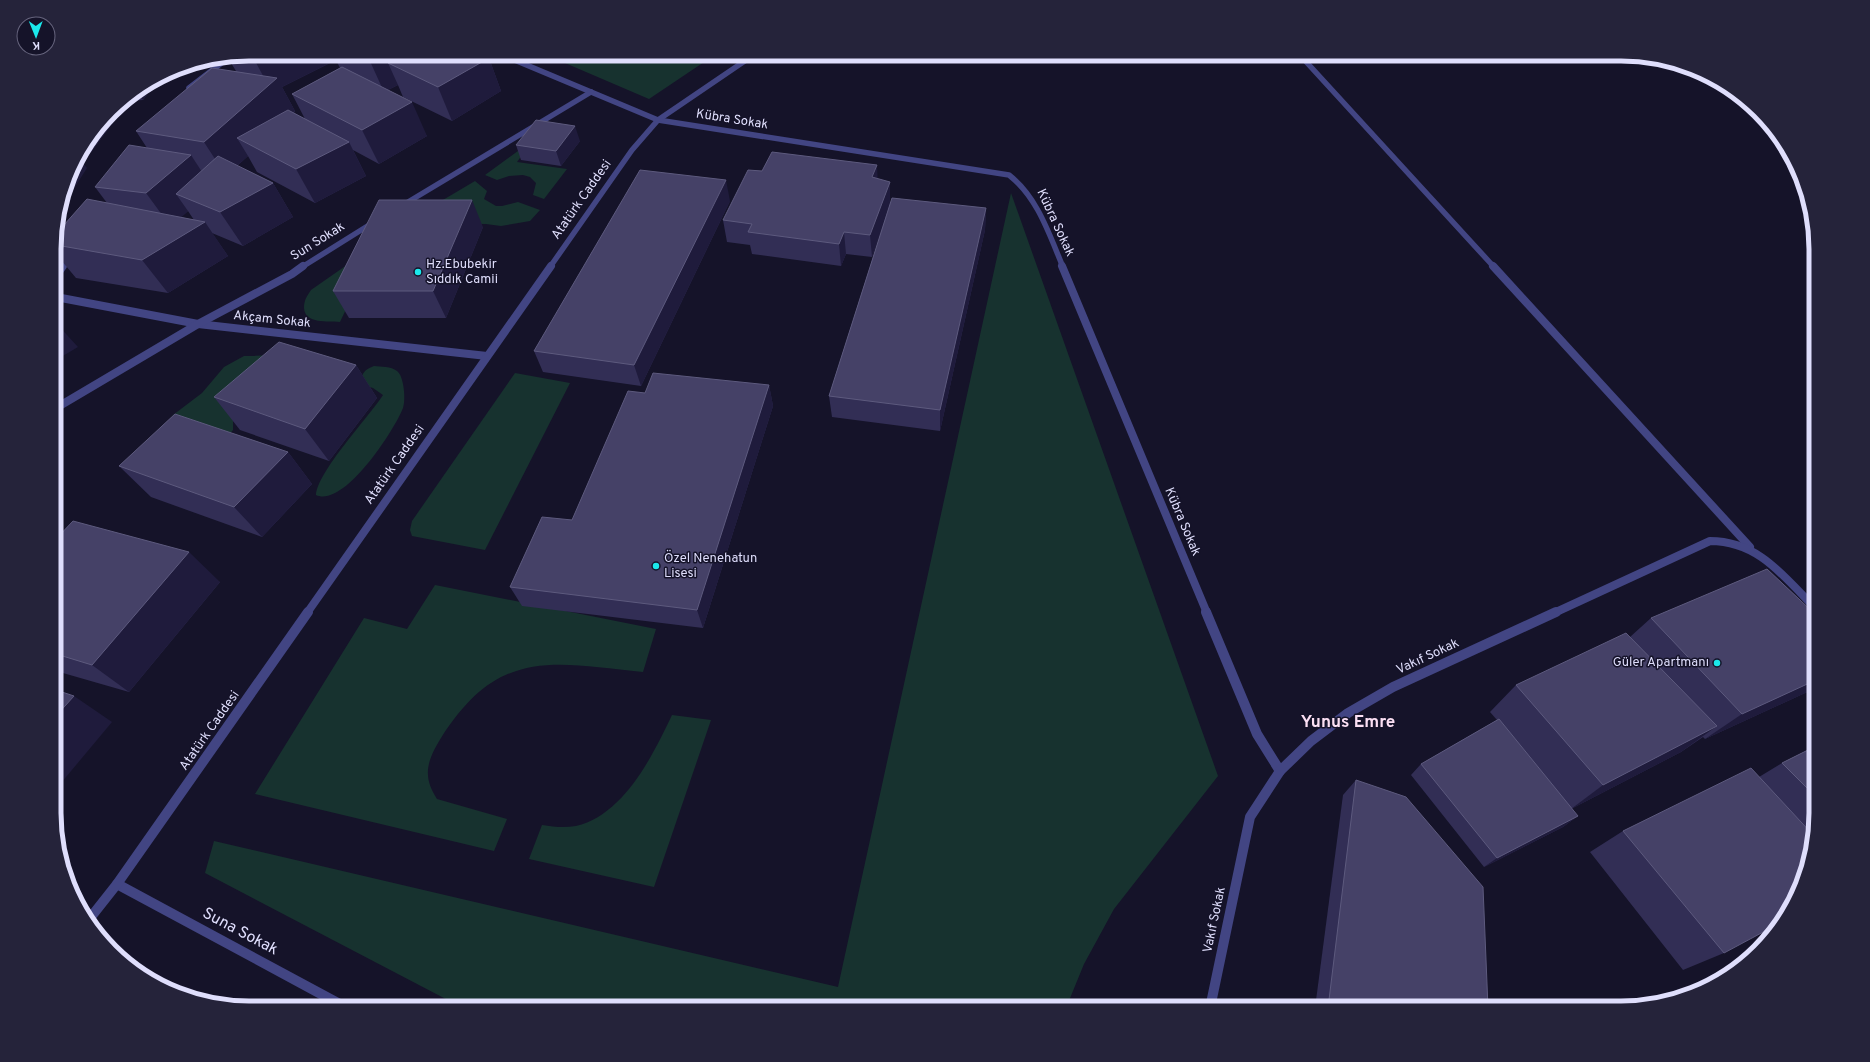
<svg xmlns="http://www.w3.org/2000/svg" width="1870" height="1062" viewBox="0 0 1870 1062" font-family="Overpass,sans-serif">
	<style>
		.green { fill: #17322f }
		.lines { fill: none; stroke-linecap: round; stroke-linejoin: round }
		.minor-far2 { stroke: #424583; stroke-width: 5.5 }
		.minor-far1 { stroke: #424583; stroke-width: 8 }
		.minor { stroke: #424583; stroke-width: 10 }
		.tertiary-far2 { stroke: #424583; stroke-width: 5.5 }
		.tertiary-far1 { stroke: #424583; stroke-width: 8 }
		.tertiary { stroke: #424583; stroke-width: 10 }
		.wall { fill: #322e55; fill-rule: evenodd }
		.shaded-wall { fill: #1f1b3c }
		.building { fill: #454167; stroke: #5d5a7e }
		.poi-dot { fill: #1be8eb; stroke: #151329; stroke-width: 1.5 }
		.labels { text-anchor: middle; dominant-baseline: central; stroke-width: 3; stroke-linejoin: round; paint-order: stroke }
		.street-label { font-size: 13px; fill: #dfdefc; stroke: #151329 }
		.poi-label { font-size: 13px; fill: #dfdefc; stroke: #151329; text-anchor: start }
		.near-street-label { font-size: 16px; fill: #dfdefc; stroke: #151329 }
		.district-label { font-size: 17px; font-weight: bold; fill: #fce0f4; stroke: #151329 }
		.rim { fill: none; stroke: #dfdefc; stroke-width: 5 }
	</style>
	<rect width="100%" height="100%" fill="#151329"/>
	<!-- green -->
	<g class="green">
		<polygon points="544,54 716,54 649,99"/>
		<polygon points="533,140 517,162 567,169 544,199 533,195 536,183 530,177 523,175 509,176 497,180 485,175"/>
		<polygon points="475,181 487,191 484,199 496,206 502,206 518,202 540,210 530,221 501,226 486,224 404,223"/>
		<polygon points="1011,193 1218,776 1114,909 1084,964 1066,1008 463,1008 205,873 214,841 838,987"/>
		<path d="M377,244L340,322C328,321 305,324 304,308C304,300 307,296 311,290Z"/>
		<polygon points="281,355 233,419 233,430 226,438 168,423 173,415 202,393 224,367 244,356"/>
		<path d="M374,366C381,367 391,366 397,371C404,376 406,400 403,408C394,431 344,508 316,495C318,471 368,418 383,395L373,388L362,385C360,374 364,370 374,366Z"/>
		<polygon points="515,373 570,383 485,550 412,536 410,530 412,521"/>
		<path d="M435,585L656,629L643,672C551,662 498,648 441,738C427,761 422,776 437,799L507,819L494,851L255,794L364,618L407,629Z"/>
		<path d="M672,715L711,720L654,887L529,859L542,825C554,827 565,828 576,826C624,815 653,755 672,715Z"/>
	</g>
	<g class="lines">
		<!-- minor-far2 -->
		<g class="minor-far2">
			<path d="M500,54L658,120L1009,175C1038,198 1049,234 1063,267"/>
			<polyline points="1299,54 1494,267"/>
			<polyline points="189,88 228,58"/>
			<polyline points="403,205 591,92"/>
			<polyline points="62,267 70,256"/>
			<polyline points="302,267 374,222"/>
		</g>
		<!-- minor-far1 -->
		<g class="minor-far1">
			<polyline points="1062,266 1207,613"/>
			<polyline points="1493,266 1750,547"/>
			<polyline points="56,276 63,266"/>
			<polyline points="56,297 198,324 487,356"/>
			<polyline points="56,408 198,324 292,274 303,266"/>
			<path d="M1554,613L1710,541C1759,541 1784,577 1816,609"/>
		</g>
		<!-- minor -->
		<g class="minor">
			<polyline points="1206,612 1257,734 1280,771"/>
			<polyline points="117,884 347,1008"/>
			<polyline points="1210,1008 1250,817 1280,771 1311,741 1348,713 1393,687 1556,612"/>
		</g>
		<!-- tertiary-far2 -->
		<polyline class="tertiary-far2" points="550,267 632,150 658,120 755,54"/>
		<!-- tertiary-far1 -->
		<polyline class="tertiary-far1" points="307,613 551,266"/>
		<!-- tertiary -->
		<polyline class="tertiary" points="87,922 117,884 308,612"/>
	</g>
	<!-- wall -->
	<g class="wall">
		<path d="M249,54H359L489,58L501,91L452,121L403,97L398,85L388,90L427,136L379,164L353,150L366,176L315,203L257,172L248,156L237,166L273,183L293,217L243,246L212,233L228,256L168,293L76,278L56,254V234L107,203L95,187L147,148L136,131L236,71L228,58ZM336,60L340,68L292,94L305,119L294,113L295,111L282,87ZM188,211L194,220L181,217Z"/>
		<polygon points="159,78 143,100 129,101 91,152 82,153 120,103"/>
		<polygon points="580,141 561,166 521,160 516,145"/>
		<polygon points="762,171 878,179 890,202 986,208 985,230 940,431 832,417 829,396 885,219 872,257 846,254 841,266 752,254 750,245 727,242 723,220"/>
		<polygon points="730,201 641,386 543,372 534,351"/>
		<polygon points="483,227 446,318 349,318 333,291"/>
		<polygon points="356,365 377,398 329,461 240,430 214,397"/>
		<polygon points="769,385 773,406 703,628 522,606 510,587 572,520"/>
		<polygon points="288,452 312,484 262,537 151,497 119,466"/>
		<polygon points="56,539 220,582 129,692 56,671"/>
		<polygon points="1816,615 1816,688 1705,739 1703,737 1681,752 1571,809 1578,816 1563,827 1484,867 1411,775 1421,764 1497,720 1490,712 1516,685 1630,637 1651,618"/>
		<polygon points="1816,746 1816,826 1809,864 1724,953 1683,970 1590,852 1623,831 1759,777 1782,763"/>
		<polygon points="1356,780 1488,1008 1315,1008 1343,795"/>
	</g>
	<!-- shaded-wall -->
	<g class="shaded-wall">
		<polygon points="263,54 333,54 336,60 282,87 295,111 256,148 237,138 248,156 226,176 204,142 268,85 254,59"/>
		<polygon points="378,54 431,54 388,63 398,85 384,92 369,59"/>
		<polygon points="489,58 501,91 452,121 438,87"/>
		<polygon points="159,78 143,100 137,92"/>
		<polygon points="128,98 129,101 91,152 86,147 120,103"/>
		<polygon points="412,102 427,136 379,164 362,130"/>
		<polygon points="575,126 580,141 561,166 556,151"/>
		<polygon points="349,142 366,176 315,203 296,169"/>
		<polygon points="191,155 213,189 176,194 188,211 171,227 146,193"/>
		<polygon points="78,157 87,168 61,209 74,163"/>
		<polygon points="877,165 878,186 872,177"/>
		<polygon points="726,180 730,201 641,386 634,365"/>
		<polygon points="890,182 890,204 872,257 870,235"/>
		<polygon points="273,183 293,217 243,246 220,212"/>
		<polygon points="472,200 483,227 446,318 433,291"/>
		<polygon points="986,208 985,230 940,431 940,410"/>
		<polygon points="205,222 228,256 168,293 142,260"/>
		<polygon points="844,232 846,254 841,266 839,244"/>
		<polygon points="56,323 78,347 56,360"/>
		<polygon points="356,365 377,398 329,461 305,429"/>
		<polygon points="769,385 773,406 703,628 697,610"/>
		<polygon points="288,452 312,484 262,537 234,507"/>
		<polygon points="189,552 220,582 129,692 92,665"/>
		<polygon points="1816,680 1816,688 1705,739 1742,714"/>
		<polygon points="74,696 112,722 56,789 56,716"/>
		<polygon points="1717,726 1681,752 1571,809 1603,785"/>
		<polygon points="1578,816 1563,827 1484,867 1497,858"/>
	</g>
	<!-- building -->
	<g class="building">
		<polygon points="249,54 263,54 254,59 246,55"/>
		<polygon points="359,54 378,54 369,59"/>
		<polygon points="405,54 480,54 489,58 438,87 388,63"/>
		<polygon points="342,67 412,102 362,130 292,94"/>
		<polygon points="212,68 277,78 204,142 136,131"/>
		<polygon points="288,110 349,142 296,169 237,138"/>
		<polygon points="536,120 575,126 556,151 516,145"/>
		<polygon points="129,145 191,155 146,193 95,187"/>
		<polygon points="772,152 877,165 872,177 890,182 870,235 844,232 839,244 748,232 752,224 723,220 748,170 762,171"/>
		<polygon points="218,156 273,183 220,212 176,194"/>
		<polygon points="640,170 726,180 634,365 534,351"/>
		<polygon points="892,198 986,208 940,410 829,396"/>
		<polygon points="87,199 205,222 142,260 56,245 56,234"/>
		<polygon points="379,200 472,200 433,291 333,291"/>
		<polygon points="279,342 356,365 305,429 214,397"/>
		<polygon points="653,373 769,385 697,610 510,587 542,517 572,520 628,391 645,393"/>
		<polygon points="175,414 288,452 234,507 119,466"/>
		<polygon points="73,521 189,552 92,665 56,654 56,539"/>
		<polygon points="1767,569 1816,615 1816,680 1742,714 1651,618"/>
		<polygon points="1626,633 1717,726 1603,785 1516,685"/>
		<polygon points="56,690 74,696 56,716"/>
		<polygon points="1499,719 1578,816 1497,858 1421,764"/>
		<polygon points="1816,746 1816,797 1782,763"/>
		<polygon points="1751,768 1814,836 1809,864 1790,910 1780,923 1724,953 1623,831"/>
		<polygon points="1356,780 1406,797 1483,887 1488,1008 1328,1008"/>
	</g>
	<!-- markers -->
	<g class="poi-dot">
		<circle cx="418" cy="272" r="4"/>
		<circle cx="656" cy="566" r="4"/>
		<circle cx="1717" cy="663" r="4"/>
	</g>
	<g class="labels">
		<!-- street labels -->
		<g class="street-label">
			<text transform="translate(732 120) rotate(9)">Kübra Sokak</text>
			<text transform="translate(582 200) rotate(-55)">Atatürk Caddesi</text>
			<text transform="translate(1055 223) rotate(65)">Kübra Sokak</text>
			<text transform="translate(318 242) rotate(-32)">Sun Sokak</text>
			<text transform="translate(272 320) rotate(6)">Akçam Sokak</text>
			<text transform="translate(395 465) rotate(-55)">Atatürk Caddesi</text>
			<text transform="translate(1182 522) rotate(67)">Kübra Sokak</text>
			<text transform="translate(1428 657) rotate(-25)">Vakıf Sokak</text>
			<text transform="translate(210 731) rotate(-55)">Atatürk Caddesi</text>
			<text transform="translate(1215 920) rotate(-78)">Vakıf Sokak</text>
		</g>
		<!-- poi labels -->
		<g class="poi-label">
			<text x="426" y="265">Hz.Ebubekir<tspan x="426" dy="15">Sıddık Camii</tspan></text>
			<text x="664" y="559">Özel Nenehatun<tspan x="664" dy="15">Lisesi</tspan></text>
			<text x="1709" y="663" text-anchor="end">Güler Apartmanı</text>
		</g>
		<!-- near-street labels -->
		<g class="near-street-label">
			<text transform="translate(240 932) rotate(28)">Suna Sokak</text>
		</g>
		<!-- district labels -->
		<g class="district-label">
			<text x="1348" y="723">Yunus Emre</text>
		</g>
	</g>
	<!-- crop -->
	<path d="M0 0H1870V1062H0ZM249 61H1621A188 188 0 0 1 1809 249V813A188 188 0 0 1 1621 1001H249A188 188 0 0 1 61 813V249A188 188 0 0 1 249 61Z" fill="#25233a" fill-rule="evenodd"/>
	<path class="rim" d="M249 61H1621A188 188 0 0 1 1809 249V813A188 188 0 0 1 1621 1001H249A188 188 0 0 1 61 813V249A188 188 0 0 1 249 61Z"/>
	<!-- north arrow -->
	<g transform="translate(36 36) rotate(179)"><circle r="19" fill="#151329" stroke="#66647d"/>
	<path d="M0-3L7 15L0 10L-7 15Z" fill="#1be8eb"/>
	<text y="-6" font-size="11" font-weight="bold" text-anchor="middle" fill="#dfdefc">K</text>
	</g>
</svg>
